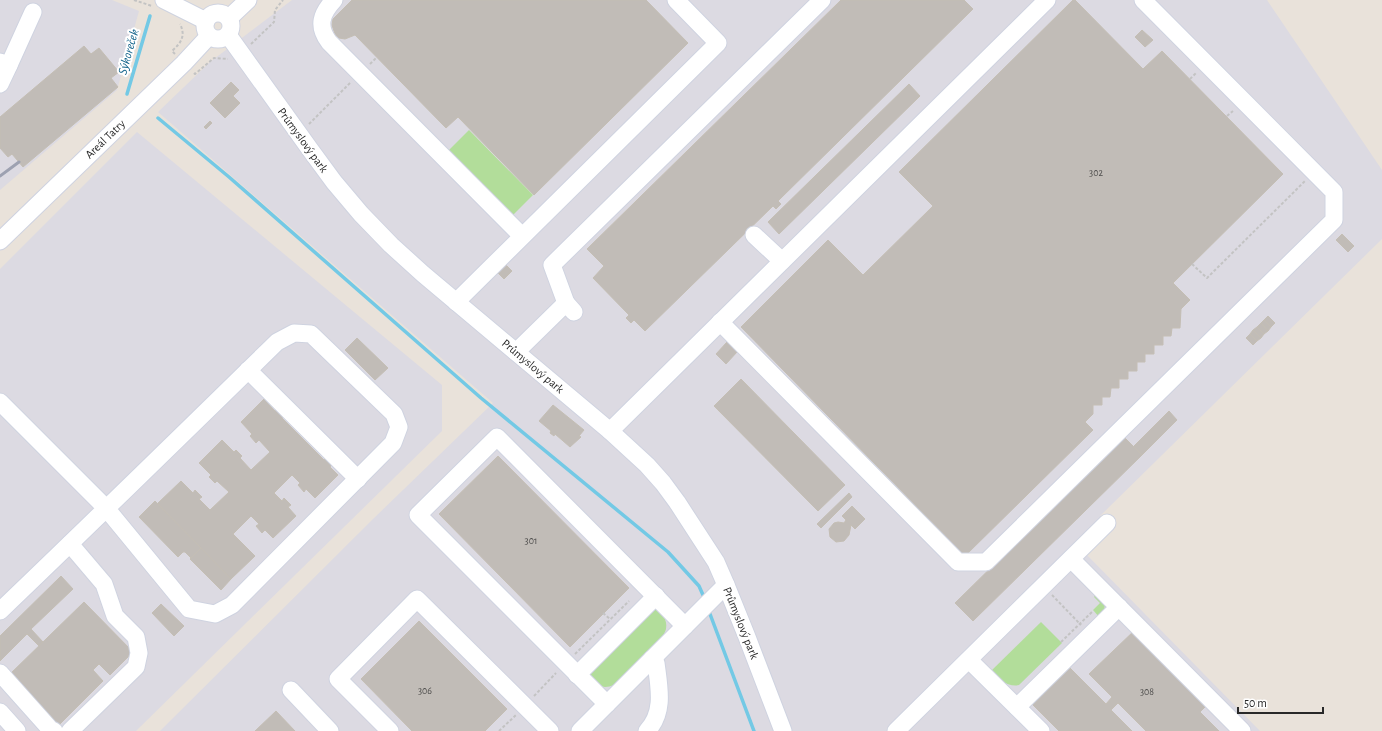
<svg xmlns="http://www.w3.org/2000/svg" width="1382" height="731" viewBox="0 0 1382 731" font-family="'Alegreya Sans',sans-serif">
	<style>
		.industrial { fill: #dcdae2 }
		.green { fill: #b2dd9a }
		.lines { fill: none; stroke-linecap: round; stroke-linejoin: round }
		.stream { stroke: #73c9e5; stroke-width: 3.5 }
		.building { fill: #c1bcb7; stroke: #c4beb4 }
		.minor-casing { stroke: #cfd3e0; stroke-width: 19 }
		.path { stroke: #c3c3c3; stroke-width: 2; stroke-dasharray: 3 2; stroke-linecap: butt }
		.minor { stroke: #fff; stroke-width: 17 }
		.rail { stroke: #9da1b1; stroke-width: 3 }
		.labels { text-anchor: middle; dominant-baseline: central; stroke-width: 4; stroke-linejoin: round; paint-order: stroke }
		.number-label { font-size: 10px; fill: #4e4d4c }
		.street-label { font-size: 12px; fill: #282828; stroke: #fff }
		.water-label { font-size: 13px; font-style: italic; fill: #16668d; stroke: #fff }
	</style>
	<rect width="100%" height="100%" fill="#e9e2da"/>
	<!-- industrial -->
	<g class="industrial">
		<polygon points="0,0 112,0 139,11 117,90 0,190"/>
		<polygon points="292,0 1267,0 1382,170 1382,239 1100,516 1112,528 1085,553 1260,731 160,731 373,519 493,403 158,112 210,62"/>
		<polygon points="137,132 442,385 442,431 136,731 0,731 0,269"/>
	</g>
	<!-- green -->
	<g class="green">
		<polygon points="469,130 533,195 513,215 446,153"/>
		<polygon points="1095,595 1105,604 1104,611 1100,618 1093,610 1100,603 1094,597"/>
		<path d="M655,605C661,613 668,619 666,629C664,640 631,672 622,680C617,684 611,687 605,687C596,686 592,678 587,671Z"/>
		<path d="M1041,622L1062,643L1019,685C1010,688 995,678 990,672Z"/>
	</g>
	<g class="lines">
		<!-- stream -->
		<g class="stream">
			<polyline points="127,94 150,16"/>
			<polyline points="158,118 229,177 481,398 668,552 699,586 703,595"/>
			<polyline points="710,614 754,731"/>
		</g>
	</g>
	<!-- building -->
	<g class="building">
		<polygon points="352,0 646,0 688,43 534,195 458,117 446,128 355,35 345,39 339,38 335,34 332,25 333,19"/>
		<polygon points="841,0 964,0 973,9 778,201 781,204 776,209 773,206 645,331 634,320 631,323 626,318 629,315 593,278 604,266 587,249"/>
		<polygon points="1073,0 1075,0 1143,69 1162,51 1283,174 1173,283 1190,300 1181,309 1180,328 1172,328 1171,336 1163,336 1163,345 1154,345 1154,354 1145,354 1145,362 1137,362 1137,371 1128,371 1128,379 1119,379 1119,388 1111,388 1110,397 1102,397 1102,405 1093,405 1093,414 1085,422 1093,430 965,556 741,327 828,240 863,275 933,206 899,172"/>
		<polygon points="1142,30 1153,40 1145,47 1135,37"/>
		<polygon points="84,46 91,54 99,48 119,72 111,78 118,87 23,167 12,154 8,157 0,148 0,117"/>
		<polygon points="231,82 239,90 233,96 240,103 225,118 210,103"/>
		<polygon points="909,84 920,96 779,234 768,222"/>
		<polygon points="210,121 212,123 206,129 204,127"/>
		<polygon points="1342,234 1354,246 1348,252 1336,240"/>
		<polygon points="506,265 512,271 504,279 498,273"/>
		<polygon points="1268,316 1275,323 1271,327 1264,320"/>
		<polygon points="1264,320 1271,327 1268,331 1261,323"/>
		<polygon points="1261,323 1268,331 1264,334 1257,327"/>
		<polygon points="1257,327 1264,334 1261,338 1253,330"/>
		<polygon points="1253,330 1261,338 1257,341 1250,334"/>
		<polygon points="1250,334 1257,341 1253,345 1246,338"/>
		<polygon points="357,338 388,368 375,380 345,350"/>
		<polygon points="727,342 737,352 726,364 716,354"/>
		<polygon points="741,379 845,485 818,511 714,406"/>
		<polygon points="264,399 275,411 278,409 284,415 282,418 324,460 326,458 332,464 330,467 338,475 315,498 306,489 304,492 298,485 300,483 292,475 274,493 282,501 284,498 291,505 288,507 296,516 273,538 265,530 262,533 256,526 259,524 251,516 233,534 255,556 231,579 157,504 181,481 193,493 195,490 202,497 199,499 210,510 229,492 217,481 215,483 209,477 211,475 199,463 222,440 234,452 236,450 242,456 240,458 251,470 270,452 259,440 256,443 250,436 252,434 241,422"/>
		<polygon points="553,405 584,430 579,436 581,437 570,447 555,434 554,436 550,433 551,431 539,421"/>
		<polygon points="1169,411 1177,420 1142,455 1133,447"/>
		<polygon points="1124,437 1142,455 973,621 955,603"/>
		<polygon points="498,456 629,588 570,647 439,514"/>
		<polygon points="849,493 852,497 821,528 817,524"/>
		<polygon points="155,501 201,548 191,558 185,552 183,552 178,557 139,517"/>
		<polygon points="852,506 865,519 855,529 851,525 849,535 844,541 836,542 830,537 829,529 834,523 838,522 844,523 846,520 842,516"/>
		<polygon points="201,548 231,579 221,590 190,559"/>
		<polygon points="61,576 73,589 31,629 43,642 39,646 27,634 0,661 0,636"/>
		<polygon points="84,602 133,652 110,675 99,664 93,670 103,681 59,725 9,675"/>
		<polygon points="161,604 184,626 174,636 152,613"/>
		<polygon points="419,621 507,709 485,731 412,731 361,679"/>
		<polygon points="1136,629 1209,703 1200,712 1219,731 1146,731 1118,703 1111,710 1132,731 1059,731 1032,704 1069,667 1106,704 1112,697 1089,674"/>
		<polygon points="276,711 295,731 255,731"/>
	</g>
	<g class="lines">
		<!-- minor casing -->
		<g class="minor-casing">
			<g id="minor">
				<polyline points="164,0 206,21"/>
				<path d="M334,0C321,14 317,26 329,42L522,236"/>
				<circle cx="218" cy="26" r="13"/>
				<polyline points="229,18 248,0"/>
				<polyline points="228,35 309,148 334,182 361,214 391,245 423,274 610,431 647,465 663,483 677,502 716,562 726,585 747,637 783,731"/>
				<polyline points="0,62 9,65 0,84"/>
				<polyline points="9,65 33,12"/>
				<polyline points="754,235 782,261"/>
				<polyline points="0,241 184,63 209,36"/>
				<polyline points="456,302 718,43 676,0"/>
				<polyline points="566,303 552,265 822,0"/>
				<polyline points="720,322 958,562 986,562 1334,220 1334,192 1143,0"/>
				<polyline points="516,352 566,303 574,312"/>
				<polyline points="248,370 358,479"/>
				<path d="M0,402L106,508L189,609L215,614L232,605L393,443L399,427L394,414L311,334L294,333L277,342C185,432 93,522 0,611"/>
				<polyline points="610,431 1047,0"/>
				<polyline points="1071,559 1242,731"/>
				<polyline points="969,660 1041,731"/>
				<polyline points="0,673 50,729 54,731"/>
				<polyline points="577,675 656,596"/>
				<polyline points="291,690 330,731"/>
				<polyline points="607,704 418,515 497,437 685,626"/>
				<polyline points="1017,707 1119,607"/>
				<polyline points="0,712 17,731"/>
				<polyline points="70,731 136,667 139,653 136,637 115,616 104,584 70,544"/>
				<polyline points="390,731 338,679 417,599 550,731"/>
				<polyline points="580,731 726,585"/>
				<path d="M647,731C665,712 659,687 656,663L652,659"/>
				<polyline points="896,731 1107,523"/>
			</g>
		</g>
		<!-- path -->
		<g class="path">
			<polyline points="134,0 152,6"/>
			<polyline points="251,44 274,22 275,10 283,0"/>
			<path d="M175,54L172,51C181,43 186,36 180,24"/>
			<polyline points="370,64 376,58"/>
			<polyline points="194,73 195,74 214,58 228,59"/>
			<polyline points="1190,79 1196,73"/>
			<polyline points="1227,116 1233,111"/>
			<polyline points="309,124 351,82"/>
			<polyline points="1192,264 1207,278 1305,181"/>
			<polyline points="1052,595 1081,625"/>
			<polyline points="603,613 610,619"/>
			<polyline points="1061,642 1093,611"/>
			<polyline points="575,654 629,601"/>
			<polyline points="534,696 556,673"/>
			<polyline points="499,731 516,715"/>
		</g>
		<!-- minor -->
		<use href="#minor" class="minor"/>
		<!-- rail -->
		<polyline class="rail" points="0,176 19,162"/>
	</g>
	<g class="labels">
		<!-- number labels -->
		<g class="number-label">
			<text x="1096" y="173">302</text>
			<text x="531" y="541">301</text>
			<text x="425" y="691">306</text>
			<text x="1147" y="692">308</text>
		</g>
		<!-- street labels -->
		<g class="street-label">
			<text transform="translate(105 139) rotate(-44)">Areál Tatry</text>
			<text transform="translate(303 140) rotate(54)">Průmyslový park</text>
			<text transform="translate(533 366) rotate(40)">Průmyslový park</text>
			<text transform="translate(741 623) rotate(68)">Průmyslový park</text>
		</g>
		<!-- water labels -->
		<g class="water-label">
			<text transform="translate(129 52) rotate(-74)">Sýkoreček</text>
		</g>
	</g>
	<!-- scale -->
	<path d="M1238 707v6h85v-6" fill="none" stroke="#282828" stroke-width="2"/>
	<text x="1244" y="707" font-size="12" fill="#282828" stroke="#ffffff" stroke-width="3" paint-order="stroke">50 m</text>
</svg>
